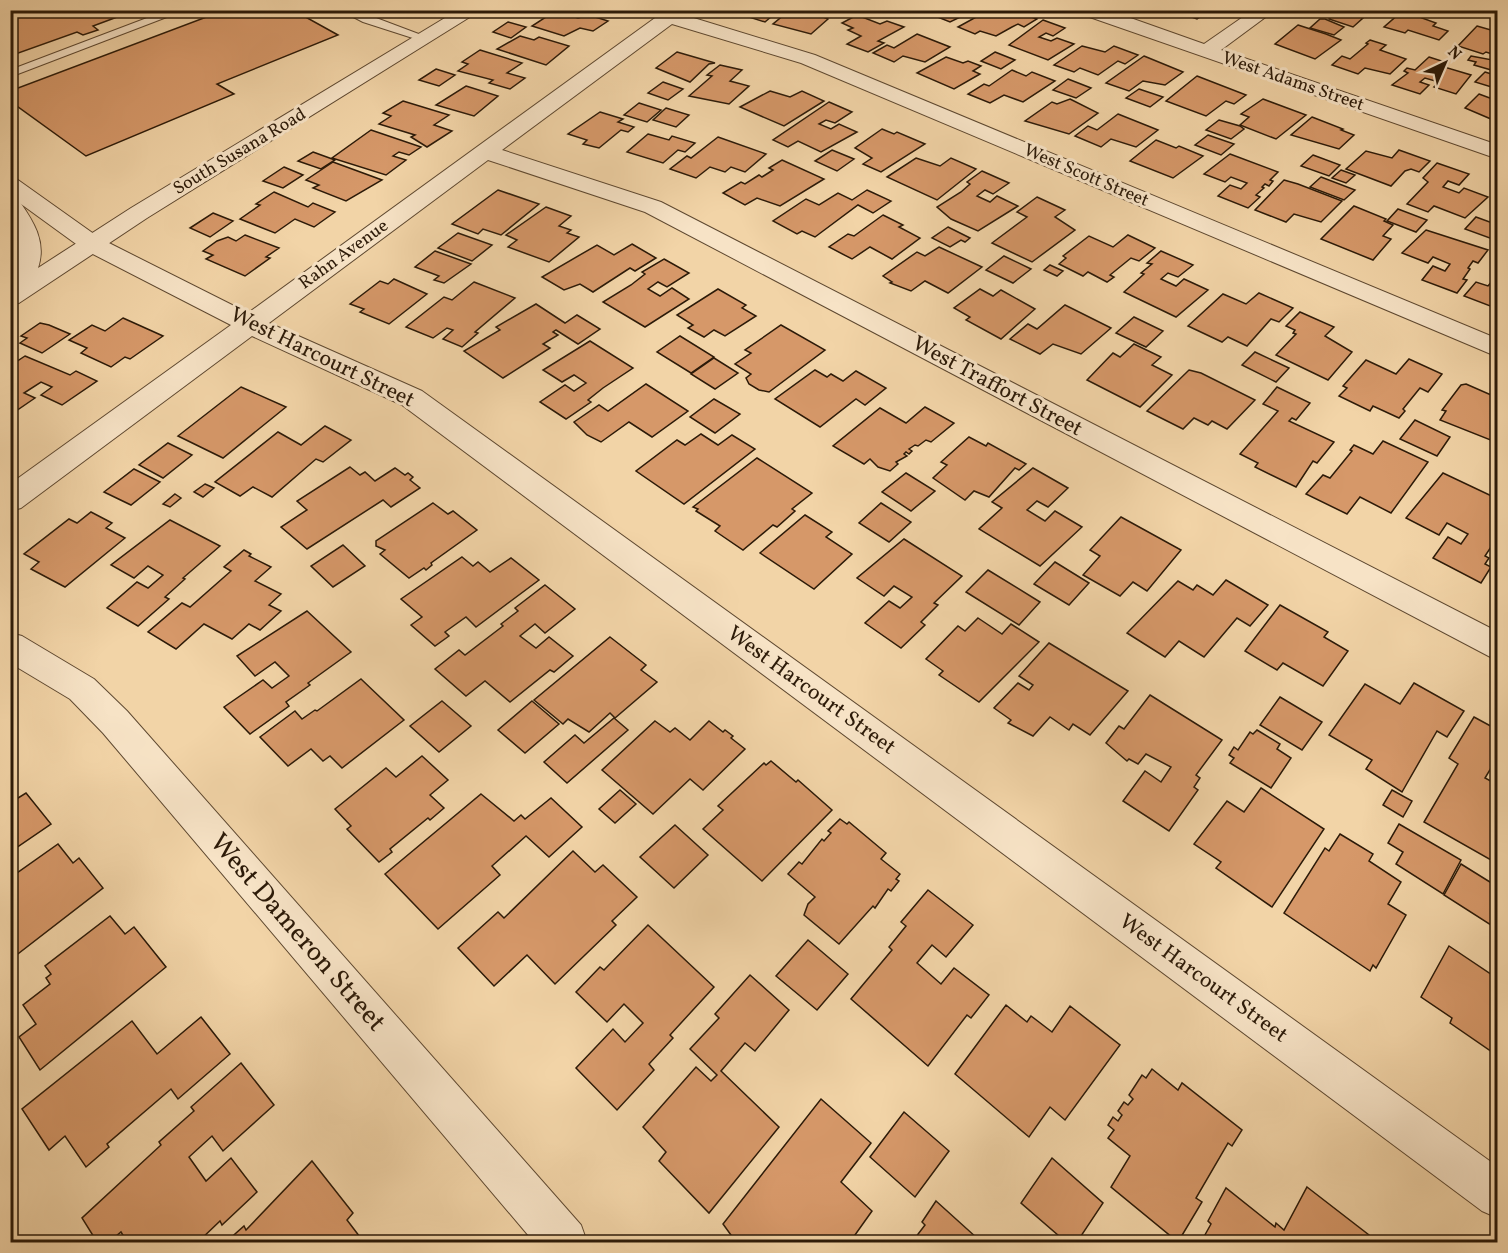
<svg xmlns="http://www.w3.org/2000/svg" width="1508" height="1253" viewBox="0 0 1508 1253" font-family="Vollkorn,serif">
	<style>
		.building { fill: #d69869; stroke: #2c1a08; stroke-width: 1.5 }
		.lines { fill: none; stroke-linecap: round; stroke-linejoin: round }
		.service-casing { stroke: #5e4830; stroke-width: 2 }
		.minor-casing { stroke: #5e4830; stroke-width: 2 }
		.tertiary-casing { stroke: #5e4830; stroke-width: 2 }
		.service { fill: #f7e3c6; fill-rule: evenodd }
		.minor { fill: #f7e3c6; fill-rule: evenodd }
		.tertiary { fill: #f7e3c6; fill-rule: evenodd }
		.labels { text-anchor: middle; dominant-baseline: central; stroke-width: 6; stroke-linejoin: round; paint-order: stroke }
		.far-street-label { font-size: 18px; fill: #2c1a08; stroke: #f7e3c6 }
		.street-label { font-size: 22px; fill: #2c1a08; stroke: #f7e3c6 }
		.near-street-label { font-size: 27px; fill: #2c1a08; stroke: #f7e3c6 }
	</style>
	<rect width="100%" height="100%" fill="#f2d4a7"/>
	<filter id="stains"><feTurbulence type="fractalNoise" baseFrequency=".00333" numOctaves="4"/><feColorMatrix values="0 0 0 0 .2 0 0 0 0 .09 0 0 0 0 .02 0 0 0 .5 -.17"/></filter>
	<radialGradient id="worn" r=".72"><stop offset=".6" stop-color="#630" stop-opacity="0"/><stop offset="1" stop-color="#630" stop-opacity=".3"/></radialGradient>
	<!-- building -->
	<g class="building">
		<polygon points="10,10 136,10 93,26 98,30 83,35 77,32 10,56"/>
		<polygon points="225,10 293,10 338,35 217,84 234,94 86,156 10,101 10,91"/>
		<polygon points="779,10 765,22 730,11 730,10"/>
		<polygon points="790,10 806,10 828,19 811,34 773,24"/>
		<polygon points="920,10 975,10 950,22"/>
		<polygon points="1172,10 1207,10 1212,12 1206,13 1197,19"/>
		<polygon points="555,11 578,18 589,15 608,21 593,31 580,28 564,36 532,26"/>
		<polygon points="987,11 1007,16 1015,11 1037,19 1024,27 1018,24 1012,27 996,36 980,31 975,34 958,27"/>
		<polygon points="1339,11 1363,18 1353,27 1329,19"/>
		<polygon points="1394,11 1430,11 1422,18 1436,23 1433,26 1448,31 1439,40 1408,30 1405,33 1384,27 1400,13"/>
		<polygon points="857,15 880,24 887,21 904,27 878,41 884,43 868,52 847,44 861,36 848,30 853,28 842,23"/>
		<polygon points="1320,19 1325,19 1344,27 1334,35 1310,28"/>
		<polygon points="1043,20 1065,28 1053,36 1046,33 1039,37 1051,41 1057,38 1074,44 1048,60 1009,45"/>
		<polygon points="508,22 526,27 511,38 493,32"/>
		<polygon points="1298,25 1326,34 1341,40 1315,59 1275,44"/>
		<polygon points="1477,26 1498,32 1498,51 1492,54 1486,52 1483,54 1458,46"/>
		<polygon points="917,34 950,47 925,62 903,56 894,62 873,53 887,45 894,48"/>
		<polygon points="520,36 534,40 539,37 569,46 546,65 497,49"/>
		<polygon points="1370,40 1386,45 1380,50 1406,59 1390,74 1365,68 1358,74 1332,65 1342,56 1350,59 1368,44 1366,43"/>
		<polygon points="1082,46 1105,52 1114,46 1138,55 1125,64 1118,61 1098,75 1080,68 1074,72 1054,65"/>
		<polygon points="480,50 522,63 507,73 525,78 510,89 489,83 493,80 458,71 468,64 462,62"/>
		<polygon points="677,52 715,63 709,64 690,82 656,68"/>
		<polygon points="995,52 1015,60 1001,69 981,61"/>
		<polygon points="1144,56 1183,72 1165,85 1143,81 1129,91 1106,83"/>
		<polygon points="1471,56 1498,61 1498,72 1474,65 1476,62 1468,60"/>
		<polygon points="946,57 963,63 968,61 981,66 973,71 980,74 954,89 917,73"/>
		<polygon points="1429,57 1448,63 1444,67 1471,75 1456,94 1434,87 1439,82 1425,78 1420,82 1429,85 1420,94 1392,85 1408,73 1404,71 1407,68 1415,70"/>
		<polygon points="720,65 742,70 730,81 749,86 729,104 689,96 712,76 707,75"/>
		<polygon points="436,69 455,75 439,86 419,80"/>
		<polygon points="1012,70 1026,76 1032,72 1055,81 1023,102 1004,95 990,103 968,94 984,84 989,86"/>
		<polygon points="1485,72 1498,76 1498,89 1475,82"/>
		<polygon points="1197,76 1246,95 1234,104 1226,101 1206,116 1166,101"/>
		<polygon points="1068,79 1091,88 1076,98 1053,90"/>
		<polygon points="663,82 683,89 668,100 648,93"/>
		<polygon points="466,86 498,96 474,116 436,105"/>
		<polygon points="1139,89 1163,97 1150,107 1126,98"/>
		<polygon points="770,91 790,97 802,91 824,101 784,126 740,107"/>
		<polygon points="1479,94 1498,101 1498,122 1465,108"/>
		<polygon points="1070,99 1098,113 1069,134 1025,121 1052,102 1057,104"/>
		<polygon points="1263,99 1306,115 1276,139 1240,125 1249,117 1241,114"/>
		<polygon points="403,101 449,115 434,125 452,131 427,147 411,137 415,135 379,124 391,116 383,113"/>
		<polygon points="829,102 852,112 835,123 826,120 819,124 831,129 839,124 857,132 821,152 798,141 788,147 773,140"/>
		<polygon points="639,103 661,110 647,122 624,115"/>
		<polygon points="666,108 689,115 676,127 653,120"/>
		<polygon points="600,112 623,119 618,122 634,127 628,132 621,130 599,148 583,144 587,140 568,134"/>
		<polygon points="1118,114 1158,130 1136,147 1111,139 1101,147 1075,136 1088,126 1097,130"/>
		<polygon points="1312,117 1343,129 1341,130 1354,135 1339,149 1291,135"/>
		<polygon points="1219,120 1240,126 1244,129 1231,139 1206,130"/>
		<polygon points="882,129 894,134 897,132 925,144 881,172 863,164 872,158 855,148"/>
		<polygon points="371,130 421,147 409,155 399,152 393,156 406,160 386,175 332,158"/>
		<polygon points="648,134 669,140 672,136 695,143 685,152 678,150 663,163 627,152"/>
		<polygon points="1208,135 1234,144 1221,155 1195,145"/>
		<polygon points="718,137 766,154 745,172 731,167 725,172 710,167 696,178 670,169 687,156 691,158"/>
		<polygon points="1156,140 1176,148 1179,146 1203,156 1173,178 1130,161"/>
		<polygon points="832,150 854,159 837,171 815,161"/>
		<polygon points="1399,150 1430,161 1419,172 1411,169 1405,171 1391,186 1346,169 1366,151 1392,158"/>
		<polygon points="313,152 335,160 321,169 298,161"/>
		<polygon points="1230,154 1278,172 1270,180 1273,181 1269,186 1265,184 1262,187 1264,188 1256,195 1260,197 1248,208 1218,196 1230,185 1241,189 1247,183 1231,177 1225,182 1204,174"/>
		<polygon points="1313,155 1340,165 1329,176 1301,166"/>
		<polygon points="916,158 940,166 951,158 976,169 937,200 887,177"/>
		<polygon points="782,160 824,179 780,206 757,198 745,205 723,193 741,182 745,184 759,175 762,177 773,170 769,168"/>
		<polygon points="333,162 382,180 346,201 313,188 319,185 306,180"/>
		<polygon points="1437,163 1469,174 1459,185 1448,181 1443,187 1459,193 1464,188 1488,197 1465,218 1434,206 1428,212 1407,204 1428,182 1423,178"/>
		<polygon points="284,167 303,175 283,188 263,181"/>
		<polygon points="1341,170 1355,175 1346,183 1332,178"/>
		<polygon points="982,171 1009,183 993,194 985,190 977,196 990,202 997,196 1018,206 978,231 951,219 937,207 961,192 970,184 967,182"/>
		<polygon points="1321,177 1355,190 1344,200 1310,187"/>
		<polygon points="1284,180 1298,184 1342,201 1321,222 1294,214 1286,222 1255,210"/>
		<polygon points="498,190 539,204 501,235 483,229 478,234 452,224"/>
		<polygon points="867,190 891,201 873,213 858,205 815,237 802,231 797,234 773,221 806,199 819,205 838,193 852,200"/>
		<polygon points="274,192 308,207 313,203 335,212 314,227 295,219 275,233 240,219 260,205 256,204"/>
		<polygon points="1037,197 1065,210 1055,217 1075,230 1032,262 992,243 1027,217 1017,212"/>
		<polygon points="1354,206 1386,219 1384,221 1393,225 1383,236 1391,239 1373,260 1321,239"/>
		<polygon points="546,207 571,216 559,226 571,230 567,233 579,237 549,262 508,247 517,240 506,235"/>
		<polygon points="1398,209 1427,220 1416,232 1387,221"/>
		<polygon points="213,213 233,221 210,237 190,228"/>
		<polygon points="883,215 903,225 899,227 920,238 892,259 870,247 852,259 829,247 848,234 854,236"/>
		<polygon points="1476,217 1498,225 1498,241 1465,229"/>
		<polygon points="948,227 970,238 965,242 961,240 950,247 932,238"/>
		<polygon points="1426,230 1488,250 1478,263 1473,261 1468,268 1470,269 1463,279 1467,280 1457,293 1422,280 1433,266 1445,271 1450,264 1433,257 1428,263 1402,253"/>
		<polygon points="458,233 492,245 472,261 438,248"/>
		<polygon points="245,235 279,248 266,257 270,258 245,276 206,259 213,255 203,251 217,241 228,237 236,241"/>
		<polygon points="1128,235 1155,248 1139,261 1131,258 1110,275 1114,277 1107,282 1088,272 1083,276 1059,264 1066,258 1063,256 1089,236 1113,247"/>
		<polygon points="632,244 656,258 635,271 630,268 593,292 580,284 564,290 542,277 597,245 614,255"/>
		<polygon points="939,247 982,267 948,293 925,281 911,291 890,283 892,282 883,276 917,252 925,256"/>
		<polygon points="435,251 471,264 444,283 434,280 439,276 415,267"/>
		<polygon points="1161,251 1193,265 1178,277 1168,273 1161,279 1176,286 1184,279 1208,290 1176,317 1124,292 1144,274 1141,273 1152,264 1147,263"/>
		<polygon points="1004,256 1031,269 1013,283 986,270"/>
		<polygon points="664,259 689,273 667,287 658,282 648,289 660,296 672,288 689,299 645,327 603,302 631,285 645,274 642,272"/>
		<polygon points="1050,265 1063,271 1057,276 1044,270"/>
		<polygon points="1498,274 1498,309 1464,296 1476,282 1488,286"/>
		<polygon points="394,279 427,294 389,324 360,312 364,309 350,304 380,281 388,284"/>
		<polygon points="474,282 515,298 475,332 478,333 462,347 443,339 453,330 447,328 433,338 406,327 444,297 452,300"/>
		<polygon points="718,289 746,305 742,308 756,316 725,336 714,330 704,337 688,328 693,325 677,315"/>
		<polygon points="980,289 993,296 1001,290 1035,309 1001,339 966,320 970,317 954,308"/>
		<polygon points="1259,293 1293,308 1279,322 1271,319 1247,346 1228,337 1222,342 1188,326 1223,294 1246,304"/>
		<polygon points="536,304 565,323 577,315 600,329 578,344 556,330 553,332 558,335 543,344 550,348 503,378 464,351 500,330 496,327"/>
		<polygon points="1065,305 1111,328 1081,354 1053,344 1040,354 1010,339 1028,324 1037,329"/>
		<polygon points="1300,312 1334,327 1325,336 1352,352 1328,380 1276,355 1296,334 1293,333 1295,330 1286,326"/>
		<polygon points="1134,317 1163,331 1146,347 1116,333"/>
		<polygon points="123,318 163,336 130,359 125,357 111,367 81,353 87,348 69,340 92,325 105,331"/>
		<polygon points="40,323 49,325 70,334 42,353 20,343 27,338 21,336"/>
		<polygon points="781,325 825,350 769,392 759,390 749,384 746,378 751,374 735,364 751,353 745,350"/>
		<polygon points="680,336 714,357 691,373 657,352"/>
		<polygon points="590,341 633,368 603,388 588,400 591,402 566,419 540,402 565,385 574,391 586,383 574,375 562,382 543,370"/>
		<polygon points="1134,344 1161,357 1152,365 1172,375 1140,407 1087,380 1113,353 1120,357"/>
		<polygon points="1255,352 1289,368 1276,382 1242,365"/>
		<polygon points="25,356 70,375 76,371 97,381 62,405 41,395 52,387 41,382 24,393 35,398 10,415 10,366"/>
		<polygon points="714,358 738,373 715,389 691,374"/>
		<polygon points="1409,359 1442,374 1428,392 1420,388 1403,409 1405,411 1399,418 1373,406 1370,411 1339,396 1347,388 1343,386 1366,360 1396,374"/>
		<polygon points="815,370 827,377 831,374 843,381 856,371 886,388 865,405 856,399 820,427 775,399"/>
		<polygon points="1189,370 1201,373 1255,400 1227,429 1212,421 1208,425 1194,418 1183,429 1147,411"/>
		<polygon points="646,384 688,411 652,437 629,422 601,442 587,435 574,422 599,405 608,411"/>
		<polygon points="1466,384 1498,398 1498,443 1440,420 1446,411 1442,410 1461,385"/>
		<polygon points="241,387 286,407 223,458 178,436"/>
		<polygon points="1277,387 1310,403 1296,420 1292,418 1289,421 1334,442 1317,463 1313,461 1296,487 1255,467 1258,463 1240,454 1278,411 1263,404"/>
		<polygon points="714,399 740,414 715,433 690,417"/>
		<polygon points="925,407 954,423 931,442 926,440 918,446 915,445 909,449 912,451 909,454 906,452 904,454 907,456 896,462 898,464 890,471 878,467 870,459 864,464 833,446 880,408 906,423"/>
		<polygon points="1415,420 1450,437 1437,456 1400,439"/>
		<polygon points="325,426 351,440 323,462 316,459 272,497 253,487 240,496 215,482 278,432 301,445"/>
		<polygon points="701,434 718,445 732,435 755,449 684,504 636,471 677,440 685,445"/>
		<polygon points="969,437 986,446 988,443 1026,464 1019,470 1015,468 989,497 974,491 965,500 933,478 947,465 941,462"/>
		<polygon points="1383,441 1428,462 1391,513 1360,497 1347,514 1306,494 1323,475 1330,478 1352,451 1350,450 1354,445 1373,454"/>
		<polygon points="168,443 192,455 163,478 139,465"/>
		<polygon points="757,458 812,493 792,509 795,511 777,527 773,525 743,550 715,531 720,526 696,511 698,509 693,507"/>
		<polygon points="350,467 360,475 365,472 375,481 395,468 405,475 408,473 413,477 410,480 420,488 391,507 383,500 307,549 281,527 307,510 297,501"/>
		<polygon points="1033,468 1068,488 1048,507 1037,501 1027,510 1045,521 1055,511 1082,527 1040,566 979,529 1002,508 992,502"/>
		<polygon points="134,469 160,482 131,505 104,492"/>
		<polygon points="906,473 935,491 911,511 882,492"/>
		<polygon points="1443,473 1498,499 1498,530 1492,539 1495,541 1485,556 1489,558 1485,564 1491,567 1481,583 1433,558 1448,537 1461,544 1468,534 1447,523 1439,535 1406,518"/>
		<polygon points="205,484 214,488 203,497 194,492"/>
		<polygon points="175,494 181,498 170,507 163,504"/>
		<polygon points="433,503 448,514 453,511 477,530 431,563 432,565 426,570 424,568 409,578 380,554 385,550 376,546 376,541"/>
		<polygon points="881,503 911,522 889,542 859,523"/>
		<polygon points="91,512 112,523 106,528 125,538 65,587 31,569 39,562 24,554 69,519 77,523"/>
		<polygon points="805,515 832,532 826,537 852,554 814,589 760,553"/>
		<polygon points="1121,517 1181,550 1147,591 1133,582 1120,596 1083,575 1100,556 1090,550"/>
		<polygon points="170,520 220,546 183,578 185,579 165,597 169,599 138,626 107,608 137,582 148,588 163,575 148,566 134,578 111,565"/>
		<polygon points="904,539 962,576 934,603 938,605 921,622 925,625 901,648 865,623 889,601 900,608 912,597 894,586 884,596 857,578"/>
		<polygon points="343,545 365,566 333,587 311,566"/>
		<polygon points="244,550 251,554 249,556 271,567 255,581 281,594 269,605 281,611 260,630 249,624 232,639 204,624 176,649 148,632 182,603 190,607 231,571 224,567"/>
		<polygon points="462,557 473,566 478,562 490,572 511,558 539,580 476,627 466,617 445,632 449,636 435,646 411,625 422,617 401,599"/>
		<polygon points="1055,562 1089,583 1069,605 1034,584"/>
		<polygon points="988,570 1040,602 1019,625 966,592"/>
		<polygon points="1226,580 1268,605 1250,626 1237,618 1204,657 1179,641 1165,657 1127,633 1178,581 1193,590 1197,585 1213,595"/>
		<polygon points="545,585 575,609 545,633 535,624 520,636 536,648 549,637 573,656 554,672 550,670 510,702 485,681 466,696 435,669 459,650 465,655 503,626 501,624 518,611 515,608"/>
		<polygon points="1280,605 1328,632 1324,637 1348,651 1323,686 1283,663 1277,670 1245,651"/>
		<polygon points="307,611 351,652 308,683 310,685 286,702 289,706 250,734 224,707 263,680 272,688 289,676 275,662 255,676 237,656"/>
		<polygon points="978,618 1002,634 1011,624 1039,642 979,702 939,675 943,671 926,659 958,626 965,631"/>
		<polygon points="610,637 646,665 641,670 657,682 615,718 610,713 589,732 568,719 563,724 534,700"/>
		<polygon points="1049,643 1128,691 1090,735 1073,724 1069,730 1050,717 1033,736 1008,723 1011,720 994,708 1018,683 1029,690 1033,685 1019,676"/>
		<polygon points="361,679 404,720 342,768 330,756 323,761 311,749 288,766 260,737 295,711 302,719 315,710 317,711"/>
		<polygon points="1414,683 1464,711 1447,737 1437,731 1402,792 1366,769 1372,760 1329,735 1365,684 1400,704"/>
		<polygon points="1150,695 1222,740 1196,775 1200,778 1194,787 1198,790 1169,831 1123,801 1145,771 1161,782 1171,767 1146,754 1138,764 1129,759 1127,761 1106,743 1119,726 1124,729"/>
		<polygon points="1280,697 1322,722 1302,750 1260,725"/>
		<polygon points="442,701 471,726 439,752 410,726"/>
		<polygon points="532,701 559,724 525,753 498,730"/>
		<polygon points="1474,717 1498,730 1498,765 1494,763 1485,778 1498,785 1498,864 1424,822 1458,764 1449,758"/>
		<polygon points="614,718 628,730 567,783 544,762 575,735 584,743"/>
		<polygon points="655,721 670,732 675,728 690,740 709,721 723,732 725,730 733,736 731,738 745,749 703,790 690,779 653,814 602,770"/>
		<polygon points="1257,730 1280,744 1277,749 1291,758 1271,788 1230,763 1234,758 1229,755 1234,747 1238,750 1250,732 1253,734"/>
		<polygon points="422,756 448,780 430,795 444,808 430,820 428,818 390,849 392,852 379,862 347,829 351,826 335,809 386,768 396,777"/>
		<polygon points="771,761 796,782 798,780 832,810 762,881 703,829 723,810 718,806 764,763 766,765"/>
		<polygon points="1261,788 1324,829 1272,907 1216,868 1221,862 1194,844 1227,801 1244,812"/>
		<polygon points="620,790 636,804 615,823 599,809"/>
		<polygon points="1392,790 1412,801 1403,817 1383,805"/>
		<polygon points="26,793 51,824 10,852 10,803"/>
		<polygon points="481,794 514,821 521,815 525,819 551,798 582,827 549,857 526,836 492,866 500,875 438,929 385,874"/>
		<polygon points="840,819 847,824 849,822 886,853 881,859 900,874 896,879 899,881 891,891 888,889 875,908 873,906 839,944 804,915 808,904 815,897 788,874 799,862 802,864 822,839 824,841 831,833 828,831"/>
		<polygon points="1399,824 1461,860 1443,894 1396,864 1403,852 1388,843"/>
		<polygon points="675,825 708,855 674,888 640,857"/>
		<polygon points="1340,834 1373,854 1369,861 1401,882 1388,904 1406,915 1376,968 1373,965 1370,971 1284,913 1325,848 1329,851"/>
		<polygon points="58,844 73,863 79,858 103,888 10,960 10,878"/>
		<polygon points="573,851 595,872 603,865 637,897 612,921 616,925 555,984 527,955 494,986 458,948 498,912 504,918"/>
		<polygon points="1461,864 1498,887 1498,920 1494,927 1444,895"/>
		<polygon points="928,890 973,925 946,957 932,945 917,963 941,984 954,968 989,995 971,1018 967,1015 928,1066 851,999 892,950 889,947 906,926 901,922"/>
		<polygon points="110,916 125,934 134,927 166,967 40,1070 19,1037 36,1024 23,1005 50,984 46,978 51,974 45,966"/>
		<polygon points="648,925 714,987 670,1035 673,1038 649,1064 654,1070 617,1110 576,1068 613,1029 625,1042 643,1023 624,1004 607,1022 576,992 600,967 604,970"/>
		<polygon points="808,940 848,974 817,1010 776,976"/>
		<polygon points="1449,946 1498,979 1498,1056 1450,1023 1452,1018 1421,997"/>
		<polygon points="750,975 789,1010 755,1051 745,1043 721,1071 779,1127 709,1213 659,1161 666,1152 643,1127 696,1067 711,1081 717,1075 690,1049 719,1018 715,1014"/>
		<polygon points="1006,1005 1027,1022 1031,1016 1052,1032 1070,1006 1120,1045 1065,1120 1050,1107 1029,1137 955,1074"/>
		<polygon points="201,1017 230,1054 178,1099 171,1089 107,1144 109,1147 86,1167 65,1136 49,1150 22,1109 132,1021 157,1054"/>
		<polygon points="241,1063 274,1105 223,1151 212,1136 189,1157 206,1181 231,1158 257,1192 222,1225 220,1221 198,1242 127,1242 121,1232 109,1242 97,1242 82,1218 161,1145 159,1142 194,1111 191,1107"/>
		<polygon points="1152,1069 1178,1090 1182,1083 1242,1130 1232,1146 1228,1143 1196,1198 1202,1202 1178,1242 1111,1187 1130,1156 1108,1138 1114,1130 1108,1125 1113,1117 1118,1121 1122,1115 1118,1111 1124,1102 1128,1105 1133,1099 1129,1095 1142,1075 1146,1078"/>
		<polygon points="821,1099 871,1143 841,1182 872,1211 850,1242 736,1242 723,1224"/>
		<polygon points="904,1112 949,1151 915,1197 870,1157"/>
		<polygon points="1052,1158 1103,1203 1077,1242 1066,1242 1021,1203"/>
		<polygon points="312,1161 353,1213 347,1220 363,1241 362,1242 226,1242 244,1226 246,1230"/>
		<polygon points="1307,1187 1369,1235 1366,1242 1201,1242 1211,1224 1208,1221 1226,1188 1275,1227 1276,1223 1284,1230"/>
		<polygon points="936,1201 977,1238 974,1242 912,1242 925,1225 922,1222"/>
	</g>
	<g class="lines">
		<!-- service casing -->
		<g class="service-casing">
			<g id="service">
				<polygon points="168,10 185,10 10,77 10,70"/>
				<polygon points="340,10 355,10 432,39 422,41 363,22"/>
			</g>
		</g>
		<!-- minor casing -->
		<g class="minor-casing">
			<g id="minor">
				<polygon points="666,10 688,10 684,15 815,55 1498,339 1498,357 801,63 672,24 502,150 661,202 1498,632 1498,661 645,212 488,160 269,323 422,391 1498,1167 1498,1218 1482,1211 402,405 252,336 21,508 10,511 10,484 231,325 83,249 10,196 10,178 18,180 101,239 248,313"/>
				<polygon points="1079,10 1108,10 1204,44 1253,10 1275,10 1221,50 1498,145 1498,159 1081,14"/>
				<polygon points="10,633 22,636 94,679 127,711 581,1225 587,1242 534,1242 103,733 70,699 10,663"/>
			</g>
		</g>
		<!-- tertiary casing -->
		<g class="tertiary-casing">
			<path id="tertiary" d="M458,10H481L147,218L19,303L10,305V273L17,249L10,224V197L18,199C33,221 47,241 38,268L131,208Z"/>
		</g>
		<!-- service -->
		<use href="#service" class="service"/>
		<!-- minor -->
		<use href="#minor" class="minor"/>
		<!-- tertiary -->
		<use href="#tertiary" class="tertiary"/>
	</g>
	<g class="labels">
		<!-- far-street labels -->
		<g class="far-street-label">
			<text transform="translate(1293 82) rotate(19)">West Adams Street</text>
			<text transform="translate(240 152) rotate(-31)">South Susana Road</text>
			<text transform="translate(1086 176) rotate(23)">West Scott Street</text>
			<text transform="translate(344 255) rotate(-36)">Rahn Avenue</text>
		</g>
		<!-- street labels -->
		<g class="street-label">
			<text transform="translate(322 358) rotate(26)">West Harcourt Street</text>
			<text transform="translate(997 387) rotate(28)">West Traffort Street</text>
			<text transform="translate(811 691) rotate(36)">West Harcourt Street</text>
			<text transform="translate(1203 979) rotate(36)">West Harcourt Street</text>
		</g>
		<!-- near-street labels -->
		<g class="near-street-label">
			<text transform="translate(297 933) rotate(49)">West Dameron Street</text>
		</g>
	</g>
	<!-- margin -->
	<rect width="1508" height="1253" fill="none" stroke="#f2d4a7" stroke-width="36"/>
	<rect x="12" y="12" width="1484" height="1229" fill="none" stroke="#2c1a08" stroke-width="3"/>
	<rect x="18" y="18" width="1472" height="1217" fill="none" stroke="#2c1a08" stroke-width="1.5"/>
	<!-- north arrow -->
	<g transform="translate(1445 63) rotate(44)" stroke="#f7e3c6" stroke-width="4.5" paint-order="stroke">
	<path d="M0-4.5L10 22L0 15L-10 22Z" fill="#2c1a08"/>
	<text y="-9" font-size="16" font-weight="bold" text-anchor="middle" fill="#2c1a08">N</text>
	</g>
	<rect width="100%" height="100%" filter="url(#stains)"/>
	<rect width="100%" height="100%" fill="url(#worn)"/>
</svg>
